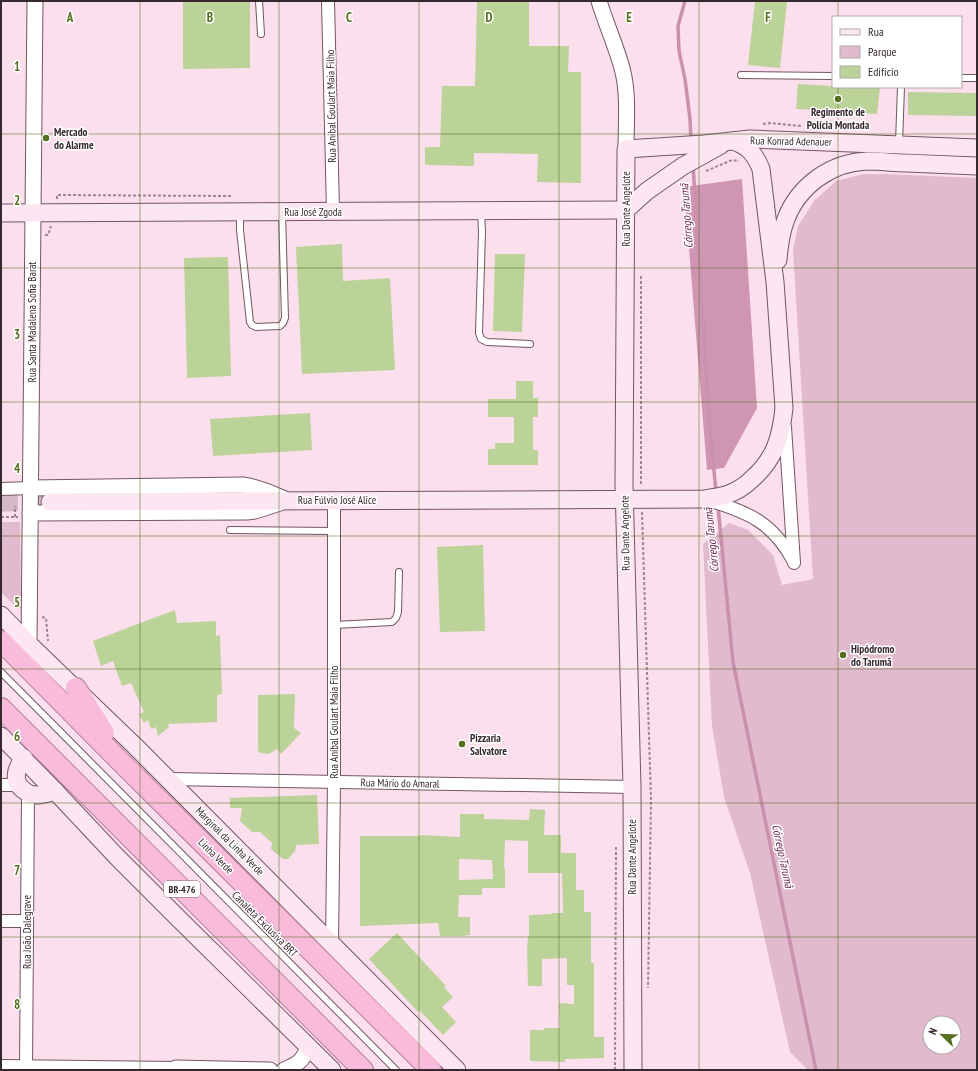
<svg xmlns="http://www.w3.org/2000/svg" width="978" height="1071" viewBox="0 0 978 1071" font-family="'PT Sans Narrow',sans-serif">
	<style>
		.green { fill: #e1bace; fill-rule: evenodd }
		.forest { fill: #d095b3 }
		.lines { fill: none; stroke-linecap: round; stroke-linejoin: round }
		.stream { stroke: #ca90ae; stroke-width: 3.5 }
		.building { fill: #bbd298; fill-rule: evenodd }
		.secondary-tunnel { stroke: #d4bac7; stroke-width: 17; stroke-dasharray: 17 8; stroke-linecap: butt }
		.service-casing { stroke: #735564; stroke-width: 8 }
		.minor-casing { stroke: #735564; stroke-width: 14 }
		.tertiary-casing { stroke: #735564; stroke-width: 17 }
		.secondary-casing { stroke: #735564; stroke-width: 19 }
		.trunk-casing { stroke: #b37c99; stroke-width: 22 }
		.path { stroke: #9c8691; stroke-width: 2; stroke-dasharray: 3 2; stroke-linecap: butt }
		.service { stroke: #fff; stroke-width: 6 }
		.minor { stroke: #fff; stroke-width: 12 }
		.tertiary { stroke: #fff; stroke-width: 15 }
		.secondary { stroke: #fce6f2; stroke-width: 17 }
		.trunk { stroke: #f8bbdb; stroke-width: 20 }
		.grid { fill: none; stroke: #566e20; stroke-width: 1; stroke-opacity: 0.55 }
		.poi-dot { fill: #566e20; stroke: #fff; stroke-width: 1.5 }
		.labels { text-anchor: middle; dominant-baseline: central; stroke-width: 3; stroke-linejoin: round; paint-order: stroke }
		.shield { fill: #fff; stroke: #72686d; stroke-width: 1 }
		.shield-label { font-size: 10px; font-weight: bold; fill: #36282f }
		.street-label { font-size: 11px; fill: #36282f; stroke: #fff }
		.poi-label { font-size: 11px; font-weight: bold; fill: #36282f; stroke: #fff; text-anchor: start }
		.water-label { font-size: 12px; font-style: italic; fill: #6f2952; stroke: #fff }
		.grid-label { font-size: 13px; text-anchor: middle; font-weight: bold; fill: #566e20; stroke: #fff; stroke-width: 3; stroke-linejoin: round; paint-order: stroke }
	</style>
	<rect width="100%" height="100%" fill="#fcdfed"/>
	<!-- green -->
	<g class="green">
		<path d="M863,174H885L977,178V1070H808L790,1052L750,873L724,797L712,726L703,544L729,523L748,530L773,555L782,585L813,579L793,250L798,226L814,201L836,181ZM930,1023H954V1047H930Z"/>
		<polygon points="1,522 20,522 21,607 19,609 17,608 1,592"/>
	</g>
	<!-- forest -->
	<polygon class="forest" points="742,179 757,408 724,468 707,470 684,187"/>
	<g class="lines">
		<!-- stream -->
		<g class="stream">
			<polyline points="685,1 678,26 679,51 685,79 690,119 691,141"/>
			<polyline points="693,165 710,430 716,492"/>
			<polyline points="718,506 733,662 816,1070"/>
		</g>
	</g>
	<!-- building -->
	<g class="building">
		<polygon points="183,1 250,1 250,68 183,69"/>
		<polygon points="477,1 529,1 529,46 569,46 568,72 581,72 581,183 537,182 538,154 474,153 474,166 425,165 425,147 440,147 442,86 475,86"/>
		<polygon points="755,1 787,1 780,68 748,65"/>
		<polygon points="798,84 833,86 833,87 880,88 877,114 796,109"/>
		<polygon points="908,92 977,93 977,116 908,115"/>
		<polygon points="342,244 343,281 390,278 395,370 302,374 296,247"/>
		<polygon points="495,254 525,254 522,332 493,331"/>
		<polygon points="228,257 231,376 187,378 184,258"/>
		<polygon points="516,381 533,381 533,398 538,398 538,417 533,417 533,450 538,450 538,465 488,465 488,449 495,449 495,443 514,443 514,417 488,417 488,399 516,399"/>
		<polygon points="310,413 312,450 213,456 210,419"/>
		<polygon points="483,545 485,631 440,632 437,547"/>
		<polygon points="175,610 177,623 216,621 216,636 220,635 222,694 217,695 217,722 168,724 169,727 158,736 156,727 151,729 148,720 144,723 139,714 144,712 131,683 122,686 113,661 101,666 93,641"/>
		<polygon points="295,694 294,728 301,733 281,754 277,749 269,754 261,753 258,751 258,695"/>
		<polygon points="317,795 319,844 296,845 295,851 288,859 283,859 271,849 272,843 260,832 252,832 240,821 242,808 230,808 230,798"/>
		<path d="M530,809L545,810L544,835H561V853H576V890H584V912H591V963H594V1037H604V1058L565,1059V1062L530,1061V1030H544V1028H560L559,1003L574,1004V985H567V958L542,959V986H528L527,950L528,937H529V915L552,914V913H563L562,873H528V841L505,840L504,868H505V888H482V895H459L458,917H470V935L460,936H440L438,923L360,926V836H420V835L460,837V814H484V819L529,820ZM459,859L492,860L493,879L459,880Z"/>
		<polygon points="397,933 446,986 444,987 453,997 442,1007 456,1022 443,1035 419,1010 418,1012 369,959"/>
	</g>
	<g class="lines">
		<!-- secondary-tunnel -->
		<polyline class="secondary-tunnel" points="1,503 50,502"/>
		<!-- service casing -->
		<g class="service-casing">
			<g id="service">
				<polyline points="259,1 261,34"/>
				<polyline points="741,75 833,76"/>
				<polyline points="961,78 977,78"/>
				<polyline points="899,143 901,87"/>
				<polyline points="481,212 482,232 479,333 481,339 487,342 530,344"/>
				<polyline points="240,213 240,230 250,322 252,325 256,327 280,326 283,323 285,318 282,212"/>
				<polyline points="230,530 334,531"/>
				<polyline points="334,625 392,622 396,618 398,612 399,572"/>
				<polyline points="1,672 396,1070"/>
			</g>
		</g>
		<!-- minor casing -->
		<g class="minor-casing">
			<g id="minor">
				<polyline points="328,1 333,211"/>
				<polyline points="785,427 794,563"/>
				<polyline points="1,489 31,488"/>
				<path d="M708,500C748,512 772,522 793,560"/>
				<polyline points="169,779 632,787"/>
				<polyline points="1,785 17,785"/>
				<polyline points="1,921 27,921"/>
				<polyline points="332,944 334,782 334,500"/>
				<polyline points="1,1066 176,1068"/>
				<polyline points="26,1070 28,793"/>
			</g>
		</g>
		<!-- tertiary casing -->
		<g class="tertiary-casing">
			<g id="tertiary">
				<path d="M599,1C606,24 616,46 622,68C629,94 626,122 626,149"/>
				<path d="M31,488L243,485C259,487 273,494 287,500"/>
				<polyline points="30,513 247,512 255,511 280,503"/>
				<polyline points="29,644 35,1"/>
				<polyline points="176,1070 176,1068 270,1070"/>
				<path d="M284,1070C298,1064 303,1061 308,1047"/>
			</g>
		</g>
		<!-- secondary casing -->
		<g class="secondary-casing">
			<g id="secondary">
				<polyline points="626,210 647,191 683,166 721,145"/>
				<polyline points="1,213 626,210"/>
				<path d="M778,260C779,246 781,232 786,219C799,185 832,162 868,161C881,161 894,163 907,163C930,164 954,165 977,166"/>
				<path d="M50,502L704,499C711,498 719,497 726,495C735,492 745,486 752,479C775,459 781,437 784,408L775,282L761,169C755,154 748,146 733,141"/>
				<polyline points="1,615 29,644 135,746 457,1070"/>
				<polyline points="1,736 55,791 116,856 181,921 332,1070"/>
				<path d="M24,758C15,769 12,783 25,791C28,794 32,795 37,795C43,795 49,793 55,791"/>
				<polyline points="633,1070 632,787 624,484 626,149 704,144 750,139 977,148"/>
			</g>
		</g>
		<!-- trunk casing -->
		<g class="trunk-casing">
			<g id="trunk">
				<polyline points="1,641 121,762 431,1070"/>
				<polyline points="76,688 104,733"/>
				<polyline points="1,708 363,1070"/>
			</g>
		</g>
		<!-- path -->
		<g class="path">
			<polyline points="763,124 769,123 802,126"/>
			<polyline points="706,171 732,160 739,161"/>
			<polyline points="57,199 57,195 231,196"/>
			<polyline points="45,235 48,235 51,226"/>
			<polyline points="641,276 641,486"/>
			<polyline points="642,512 651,800 648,988"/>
			<polyline points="1,517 18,517"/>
			<polyline points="15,517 15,506"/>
			<polyline points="42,617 46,618 48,641"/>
			<polyline points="615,1070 616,846"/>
		</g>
		<!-- service -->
		<use href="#service" class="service"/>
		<!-- minor -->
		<use href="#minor" class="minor"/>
		<!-- tertiary -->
		<use href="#tertiary" class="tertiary"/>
		<!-- secondary -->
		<use href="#secondary" class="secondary"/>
		<!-- trunk -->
		<use href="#trunk" class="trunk"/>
	</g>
	<!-- grid -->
	<path class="grid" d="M140,1V1070M279,1V1070M419,1V1070M559,1V1070M699,1V1070M838,1V17M838,87V1070M1,134H977M1,268H977M1,402H977M1,536H977M1,669H977M1,803H977M1,937H977"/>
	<!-- markers -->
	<g class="poi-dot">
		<circle cx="838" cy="99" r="4"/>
		<circle cx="46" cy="138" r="4"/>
		<circle cx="843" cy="655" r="4"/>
		<circle cx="462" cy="744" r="4"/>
	</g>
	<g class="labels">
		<!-- shield labels -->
		<rect class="shield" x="164" y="881" width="36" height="16" rx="3"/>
		<g class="shield-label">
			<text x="182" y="889">BR-476</text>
		</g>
		<!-- street labels -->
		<g class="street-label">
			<text transform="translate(331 106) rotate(-91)">Rua Aníbal Goulart Maia Filho</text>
			<text transform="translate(791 141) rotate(1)">Rua Konrad Adenauer</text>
			<text transform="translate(626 209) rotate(-90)">Rua Dante Angelote</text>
			<text x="313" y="212">Rua José Zgoda</text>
			<text transform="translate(32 322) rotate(-90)">Rua Santa Madalena Sofia Barat</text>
			<text x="337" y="500">Rua Fúlvio José Alice</text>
			<text transform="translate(625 533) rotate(-91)">Rua Dante Angelote</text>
			<text transform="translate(334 722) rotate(-90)">Rua Aníbal Goulart Maia Filho</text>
			<text transform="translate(400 783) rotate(1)">Rua Mário do Amaral</text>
			<text transform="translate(230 841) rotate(45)">Marginal da Linha Verde</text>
			<text transform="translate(216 856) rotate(45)">Linha Verde</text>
			<text transform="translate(632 857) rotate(-90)">Rua Dante Angelote</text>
			<text transform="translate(265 924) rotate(45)">Canaleta Exclusiva BRT</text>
			<text transform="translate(27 932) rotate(-90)">Rua João Dalegrave</text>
		</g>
		<!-- poi labels -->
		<g class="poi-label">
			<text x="838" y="112" text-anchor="middle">Regimento de<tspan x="838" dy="13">Polícia Montada</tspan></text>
			<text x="54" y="132">Mercado<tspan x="54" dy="13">do Alarme</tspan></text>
			<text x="851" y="649">Hipódromo<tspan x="851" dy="13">do Tarumã</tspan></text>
			<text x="470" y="738">Pizzaria<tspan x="470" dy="13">Salvatore</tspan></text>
		</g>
		<!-- water labels -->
		<g class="water-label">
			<text transform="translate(686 216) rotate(-94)">Córrego Tarumã</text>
			<text transform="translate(711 540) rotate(-96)">Córrego Tarumã</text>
			<text transform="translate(783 856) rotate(78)">Córrego Tarumã</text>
		</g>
	</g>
	<g class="grid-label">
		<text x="70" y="22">A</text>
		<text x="210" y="22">B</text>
		<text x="349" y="22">C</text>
		<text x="489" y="22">D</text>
		<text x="629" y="22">E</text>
		<text x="768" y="22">F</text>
		<text x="17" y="71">1</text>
		<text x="17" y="205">2</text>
		<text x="17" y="339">3</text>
		<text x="17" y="473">4</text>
		<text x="17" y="607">5</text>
		<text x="17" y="741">6</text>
		<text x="17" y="875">7</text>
		<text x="17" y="1009">8</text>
	</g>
	<!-- border -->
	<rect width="978" height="1071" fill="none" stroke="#36282f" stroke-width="4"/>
	<!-- legend -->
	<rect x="832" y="16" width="130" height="72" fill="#ffffff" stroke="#afa9ac"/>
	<rect x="840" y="29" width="20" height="6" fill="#fce6f2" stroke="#afa9ac"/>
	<text x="868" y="36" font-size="12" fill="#36282f">Rua</text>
	<rect x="840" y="46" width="20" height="12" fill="#e1bace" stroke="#afa9ac"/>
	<text x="868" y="56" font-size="12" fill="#36282f">Parque</text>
	<rect x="840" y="66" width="20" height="12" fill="#bbd298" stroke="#afa9ac"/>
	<text x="868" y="76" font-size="12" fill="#36282f">Edifício</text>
	<!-- north arrow -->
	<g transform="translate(942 1035) rotate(293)"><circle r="19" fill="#ffffff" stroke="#afa9ac"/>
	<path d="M0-3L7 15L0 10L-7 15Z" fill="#566e20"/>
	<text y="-6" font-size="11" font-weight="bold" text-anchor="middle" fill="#36282f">N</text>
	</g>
</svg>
